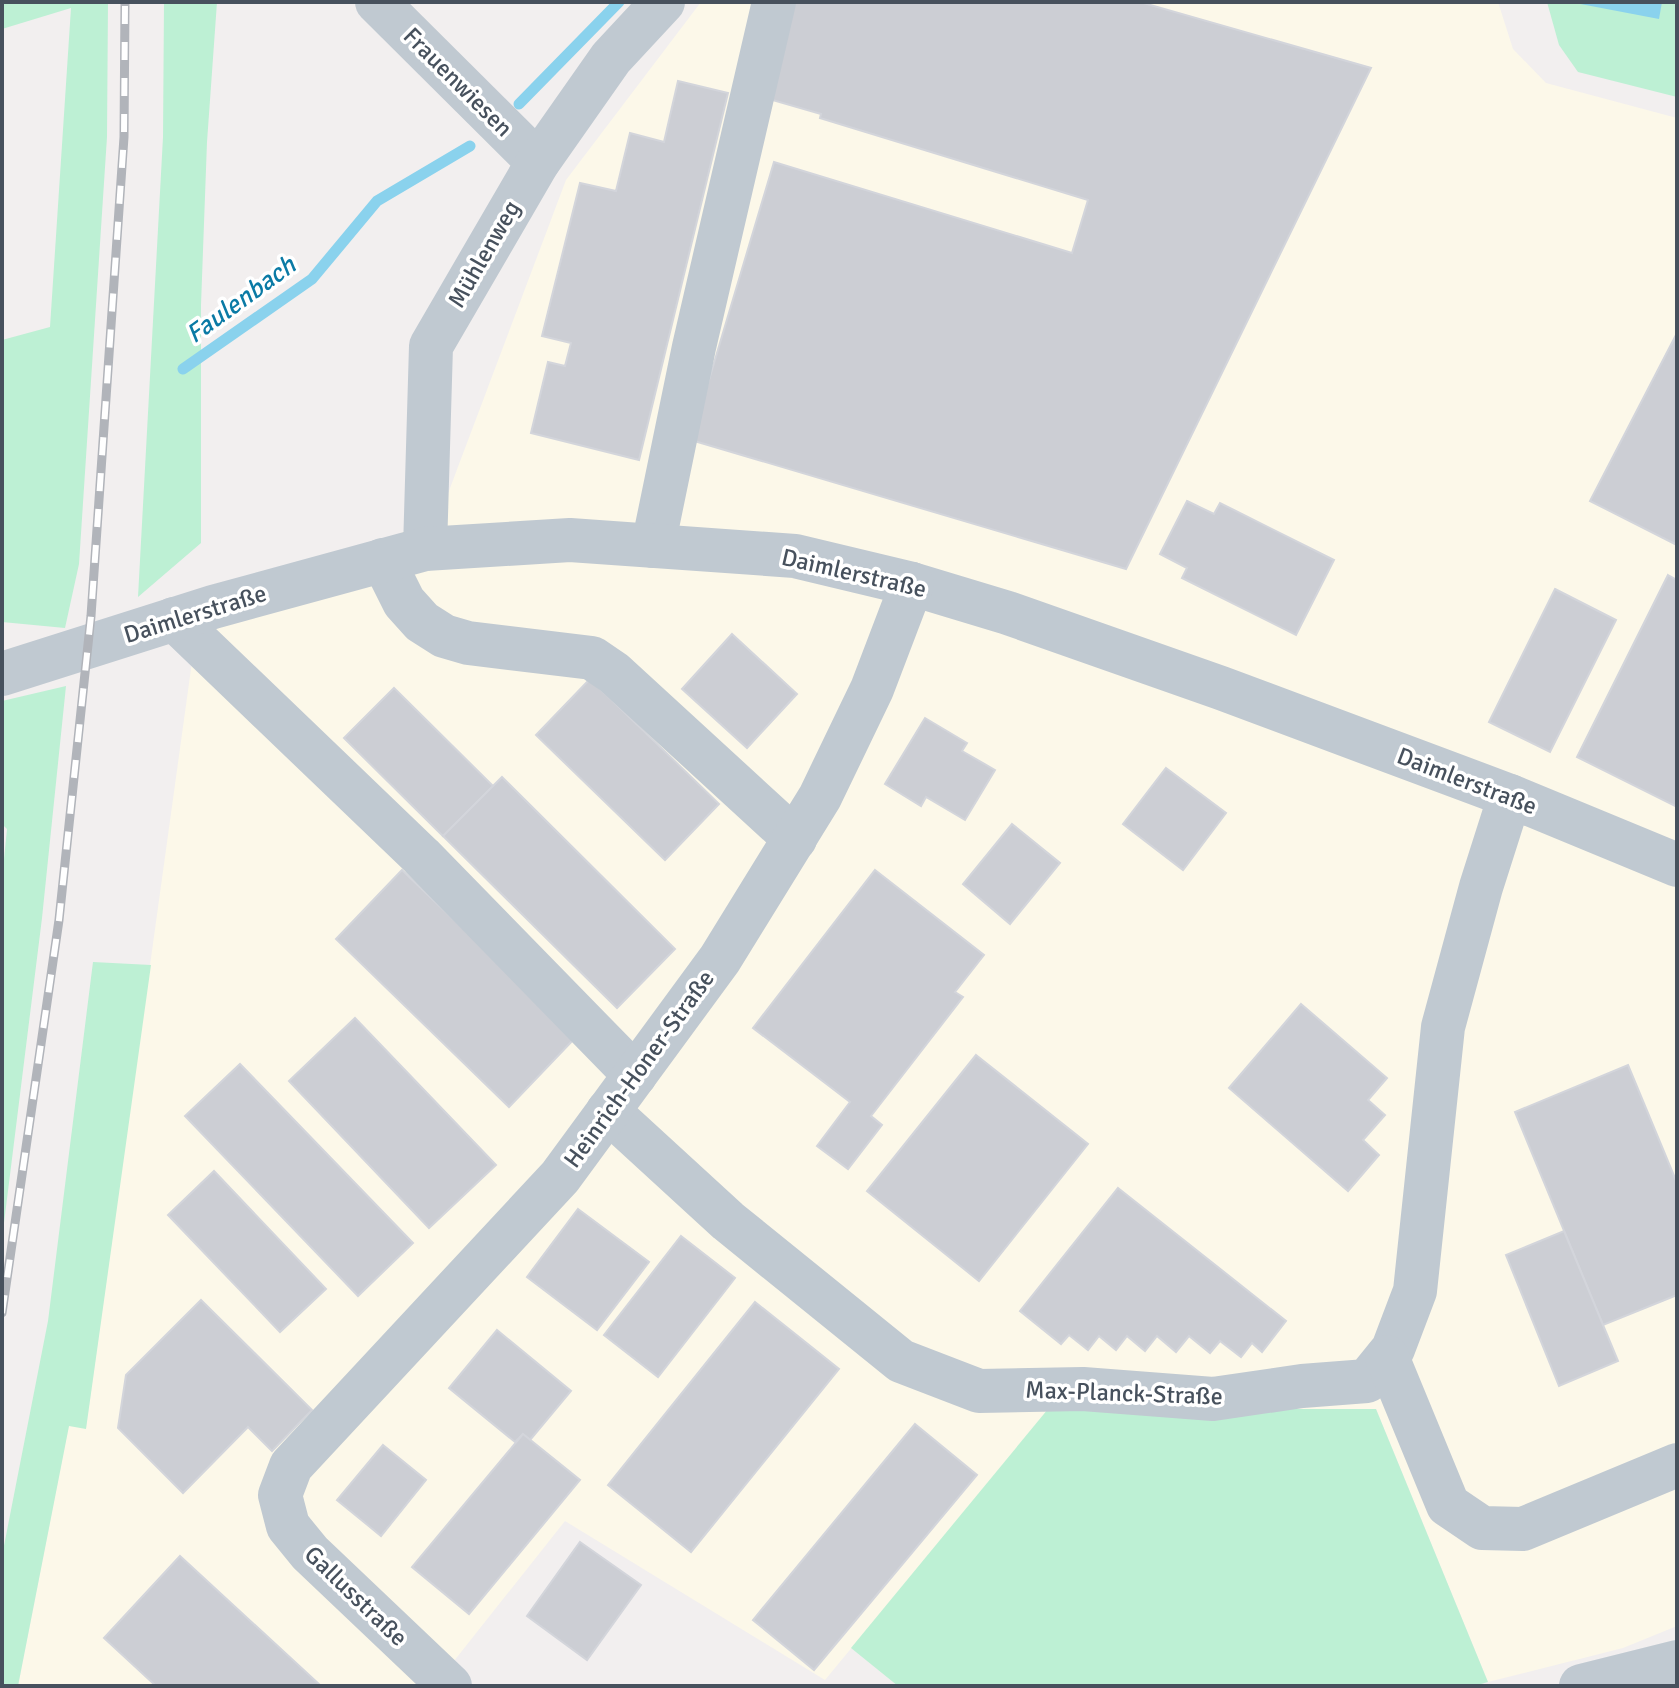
<svg xmlns="http://www.w3.org/2000/svg" width="1679" height="1688" viewBox="0 0 1679 1688" font-family="Signika,sans-serif">
	<style>
		.commercial { fill: #fcf8e9 }
		.green { fill: #bdf0d4 }
		.water { fill: #8ad2ed }
		.lines { fill: none; stroke-linecap: round; stroke-linejoin: round }
		.stream { stroke: #8ad2ed; stroke-width: 11 }
		.building { fill: #ccced4; stroke: #d3d5db; stroke-width: 2 }
		.minor { stroke: #c0c9d1; stroke-width: 44 }
		.rail-casing { stroke: #b1b4ba; stroke-width: 9 }
		.rail { stroke: #fff; stroke-width: 6; stroke-dasharray: 18; stroke-linecap: butt }
		.labels { text-anchor: middle; dominant-baseline: central; stroke-width: 7; stroke-linejoin: round; paint-order: stroke }
		.street-label { font-size: 24px; fill: #47515d; stroke: #fff }
		.water-label { font-size: 26px; font-style: italic; fill: #0a7aa5; stroke: #fff }
	</style>
	<rect width="100%" height="100%" fill="#f2efef"/>
	<!-- commercial -->
	<polygon class="commercial" points="701,2 1498,2 1513,49 1546,83 1677,118 1677,1626 1623,1648 1488,1682 1376,1409 1049,1409 825,1680 565,1521 454,1661 466,1686 18,1686 69,1425 86,1428 195,640 441,512 566,180"/>
	<!-- green -->
	<g class="green">
		<polygon points="2,2 108,2 107,137 79,564 65,628 2,622 2,340 50,327 71,8 2,29"/>
		<polygon points="164,2 217,2 207,142 201,305 201,543 138,597 163,137"/>
		<polygon points="1547,2 1677,2 1677,97 1578,72 1559,45"/>
		<polygon points="66,686 42,918 2,1239 2,879 7,829 2,824 2,701"/>
		<polygon points="93,962 151,965 86,1429 69,1426 18,1686 2,1686 2,1556 48,1321"/>
		<polygon points="1048,1409 1376,1409 1488,1682 1474,1686 898,1686 851,1648"/>
	</g>
	<!-- water -->
	<polygon class="water" points="1570,2 1662,2 1659,19"/>
	<g class="lines">
		<!-- stream -->
		<g class="stream">
			<polyline points="519,104 619,2"/>
			<polyline points="183,369 312,279 377,201 470,146"/>
		</g>
	</g>
	<!-- building -->
	<g class="building">
		<polygon points="791,2 1140,2 1371,68 1126,569 691,440 774,162 1072,253 1088,200 820,118 821,114 762,97"/>
		<polygon points="678,81 728,93 639,460 531,433 548,362 565,366 571,343 542,336 580,183 616,191 630,133 664,142"/>
		<polygon points="1677,333 1677,545 1590,501"/>
		<polygon points="1187,501 1214,514 1220,503 1334,560 1296,635 1182,578 1187,568 1160,554"/>
		<polygon points="1668,575 1677,580 1677,807 1577,757"/>
		<polygon points="1555,589 1616,620 1550,752 1489,722"/>
		<polygon points="732,634 797,694 747,748 682,689"/>
		<polygon points="590,679 719,804 665,860 536,735"/>
		<polygon points="394,688 493,786 443,836 344,738"/>
		<polygon points="925,718 967,743 962,751 995,770 965,820 926,797 921,806 885,784"/>
		<polygon points="1166,768 1226,813 1183,870 1123,824"/>
		<polygon points="502,777 675,949 617,1008 443,836"/>
		<polygon points="1012,824 1060,863 1010,924 963,884"/>
		<polygon points="402,870 576,1037 509,1107 336,939"/>
		<polygon points="875,870 984,955 955,992 963,997 871,1116 882,1125 848,1169 817,1146 850,1102 753,1028"/>
		<polygon points="1301,1004 1387,1078 1368,1100 1385,1115 1363,1140 1379,1155 1348,1191 1229,1088"/>
		<polygon points="355,1018 496,1165 429,1228 289,1081"/>
		<polygon points="976,1055 1088,1144 979,1281 867,1191"/>
		<polygon points="240,1064 413,1243 358,1296 185,1116"/>
		<polygon points="1628,1065 1677,1183 1677,1295 1603,1325 1515,1112"/>
		<polygon points="214,1171 326,1289 280,1332 168,1215"/>
		<polygon points="1118,1188 1286,1321 1262,1352 1252,1343 1241,1357 1220,1341 1210,1353 1189,1336 1176,1352 1157,1336 1145,1351 1127,1336 1116,1350 1099,1336 1088,1350 1069,1335 1061,1344 1020,1311"/>
		<polygon points="578,1209 649,1262 597,1330 527,1277"/>
		<polygon points="1564,1231 1618,1361 1559,1386 1506,1255"/>
		<polygon points="681,1236 735,1278 658,1377 604,1335"/>
		<polygon points="201,1300 312,1410 272,1451 248,1427 183,1493 118,1428 126,1375"/>
		<polygon points="755,1302 839,1369 691,1552 608,1485"/>
		<polygon points="497,1330 571,1391 530,1440 523,1434 515,1442 449,1388"/>
		<polygon points="915,1424 977,1475 814,1670 753,1620"/>
		<polygon points="523,1434 580,1480 469,1614 412,1567"/>
		<polygon points="383,1445 426,1480 381,1536 337,1500"/>
		<polygon points="580,1542 641,1585 587,1660 527,1616"/>
		<polygon points="180,1556 320,1685 319,1686 156,1686 104,1638"/>
	</g>
	<g class="lines">
		<!-- minor -->
		<g class="minor">
			<polyline points="377,2 538,162"/>
			<polyline points="653,546 694,347 774,2"/>
			<polyline points="425,549 431,346 538,162 611,58 663,2"/>
			<polyline points="383,560 404,602 422,622 444,636 468,643 592,658 614,673 795,839"/>
			<polyline points="174,619 421,856 635,1075"/>
			<polyline points="2,674 213,607 425,549 570,540 795,556 912,584 1008,613 1221,688 1510,796 1677,865"/>
			<polyline points="608,1111 728,1221 901,1361 979,1391 1083,1389 1213,1399 1302,1386 1367,1381 1393,1349 1415,1291 1443,1027 1481,887 1510,796"/>
			<polyline points="1387,1357 1448,1505 1482,1528 1523,1529 1677,1465"/>
			<polyline points="450,1686 310,1553 288,1526 280,1495 291,1466 560,1177 720,959 820,797 872,689 912,584"/>
			<polyline points="1581,1686 1677,1662"/>
		</g>
		<!-- rail casing -->
		<g class="rail-casing">
			<polyline id="rail" points="2,1313 59,920 91,616 124,137 125,2"/>
		</g>
		<!-- rail -->
		<use href="#rail" class="rail"/>
	</g>
	<g class="labels">
		<!-- street labels -->
		<g class="street-label">
			<text transform="translate(458 82) rotate(45)">Frauenwiesen</text>
			<text transform="translate(484 254) rotate(-60)">Mühlenweg</text>
			<text transform="translate(854 573) rotate(13)">Daimlerstraße</text>
			<text transform="translate(195 614) rotate(-17)">Daimlerstraße</text>
			<text transform="translate(1467 781) rotate(21)">Daimlerstraße</text>
			<text transform="translate(639 1069) rotate(-54)">Heinrich-Honer-Straße</text>
			<text transform="translate(1124 1393) rotate(2)">Max-Planck-Straße</text>
			<text transform="translate(356 1596) rotate(44)">Gallusstraße</text>
		</g>
		<!-- water labels -->
		<g class="water-label">
			<text transform="translate(241 300) rotate(-36)">Faulenbach</text>
		</g>
	</g>
	<!-- border -->
	<rect width="1679" height="1688" fill="none" stroke="#47515d" stroke-width="8"/>
</svg>
